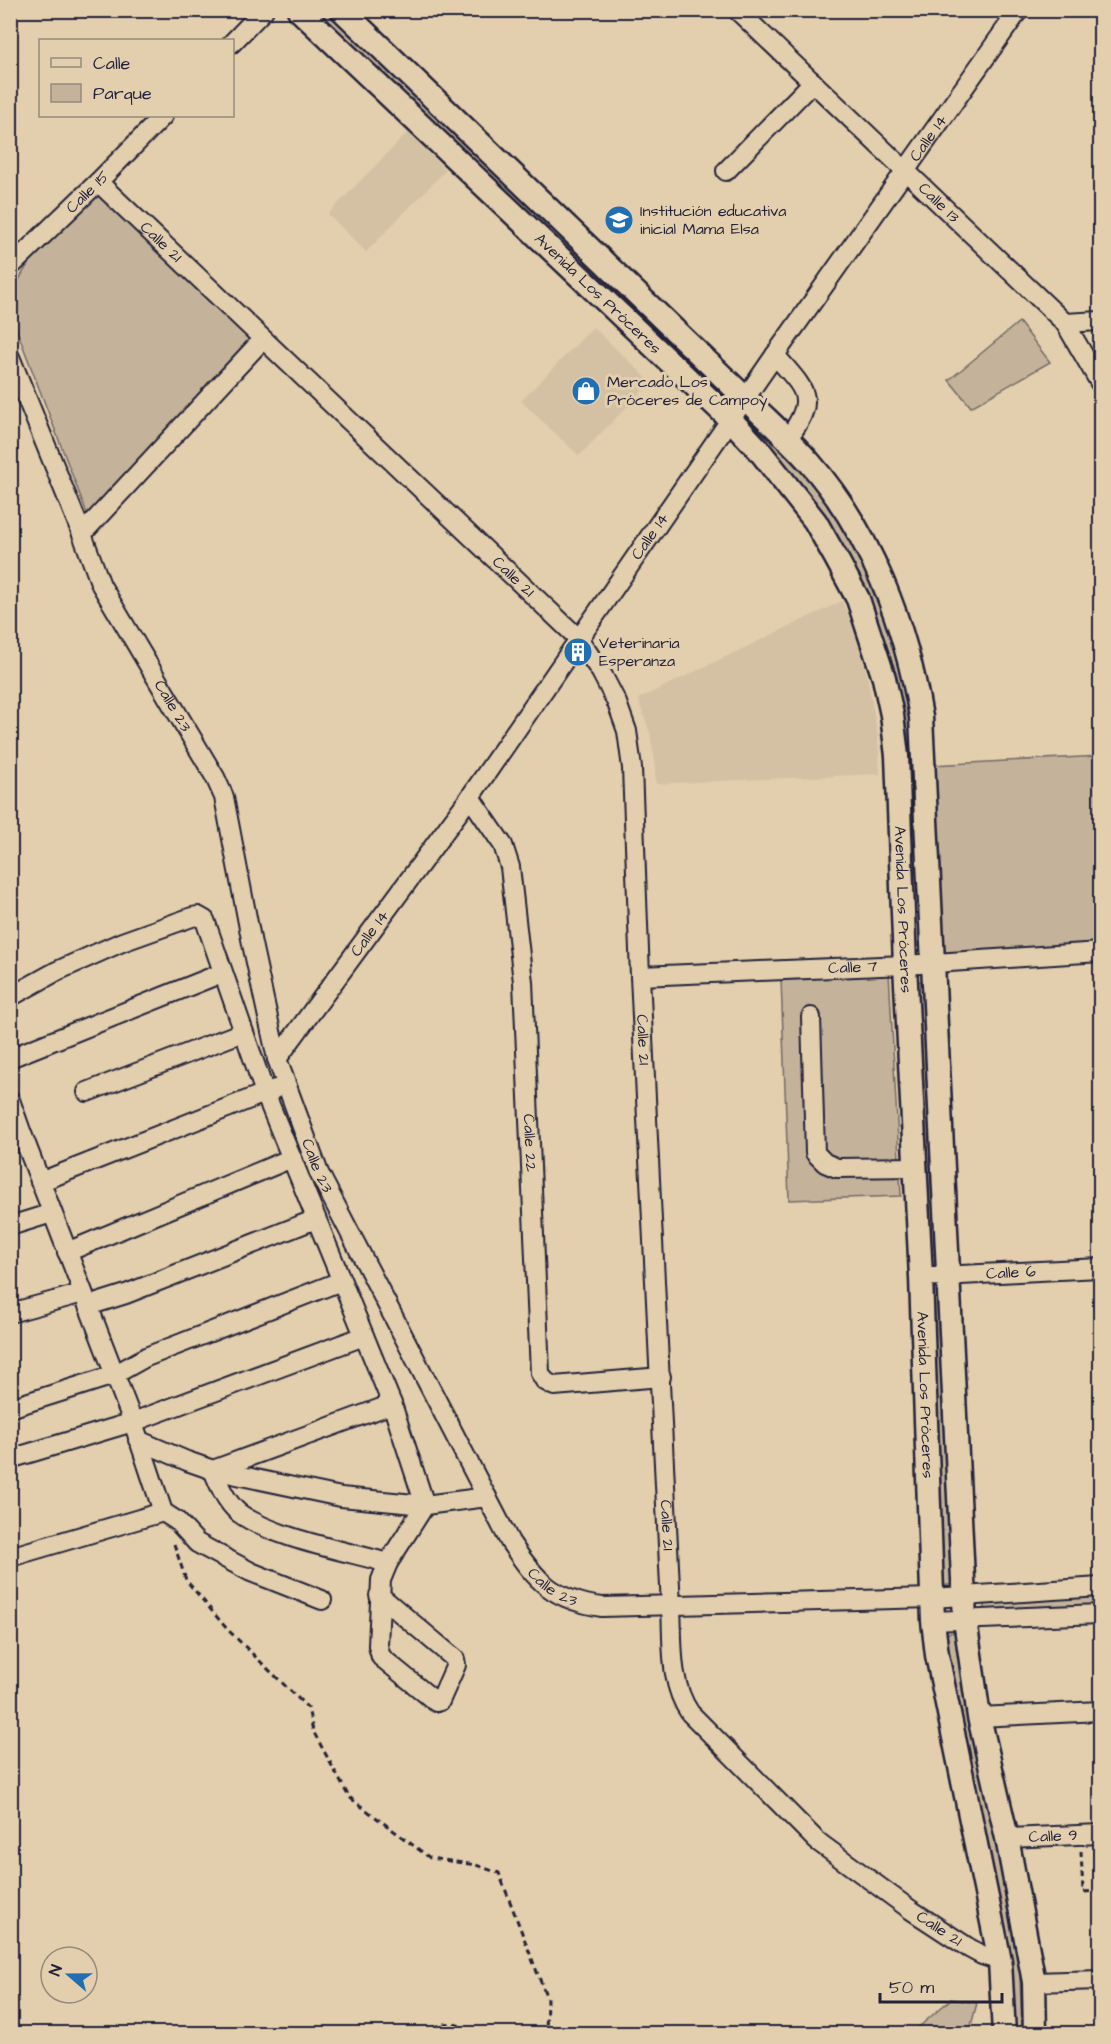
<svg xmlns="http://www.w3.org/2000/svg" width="1111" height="2044" viewBox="0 0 1111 2044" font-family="'Architects Daughter',sans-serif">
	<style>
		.built { fill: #d4c1a4 }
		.green { fill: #c4b39a; stroke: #736a6a; stroke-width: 1.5 }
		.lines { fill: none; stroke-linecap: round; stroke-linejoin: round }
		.minor-casing { stroke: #22223b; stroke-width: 22 }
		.major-casing { stroke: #22223b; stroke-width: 27 }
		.path { stroke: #22223b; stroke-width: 3; stroke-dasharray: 6 4.5; stroke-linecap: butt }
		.minor { stroke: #e3cfad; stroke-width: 18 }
		.major { stroke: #e3cfad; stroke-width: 22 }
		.labels { text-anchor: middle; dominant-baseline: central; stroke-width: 6; stroke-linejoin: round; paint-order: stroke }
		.street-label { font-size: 16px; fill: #22223b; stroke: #e3cfad }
		.poi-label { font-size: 16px; fill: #22223b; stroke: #e3cfad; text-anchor: start }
	</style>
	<rect width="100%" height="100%" fill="#e3cfad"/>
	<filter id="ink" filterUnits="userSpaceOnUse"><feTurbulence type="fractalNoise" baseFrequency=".0167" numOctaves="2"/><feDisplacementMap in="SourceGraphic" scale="12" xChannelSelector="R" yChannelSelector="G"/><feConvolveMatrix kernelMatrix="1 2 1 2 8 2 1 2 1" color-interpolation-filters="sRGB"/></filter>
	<g filter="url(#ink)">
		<!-- built -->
		<g class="built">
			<polygon points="408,132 446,170 366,252 328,214"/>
			<polygon points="593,327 651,382 579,456 521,401"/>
			<polygon points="842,601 856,634 864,660 878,736 880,774 656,784 654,756 650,733 638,699"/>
		</g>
		<!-- green -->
		<g class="green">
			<polygon points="309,11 332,11 734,400 730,406"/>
			<path d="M96,192L256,339L88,516L11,315C10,265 64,225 96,192Z"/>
			<polygon points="1019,322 1050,362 971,407 949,380"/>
			<polygon points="747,410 752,410 832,505 883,601 915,718 926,953 914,958 881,648 741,417"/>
			<polygon points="1100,756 1100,944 939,956 932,765"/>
			<polygon points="889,973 901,1196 789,1200 781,978"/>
			<polygon points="921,981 927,984 940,1254 927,1255 914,983"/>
			<polygon points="933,1286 939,1286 953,1584 942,1586 929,1293"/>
			<polygon points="1100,1595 1100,1607 985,1612 985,1601"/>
			<polygon points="954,1632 958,1637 1019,1953 1022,2033 1005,2033 945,1634"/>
			<polygon points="951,1999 977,2003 969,2033 912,2033"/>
		</g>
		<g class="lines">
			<!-- minor casing -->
			<g class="minor-casing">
				<g id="minor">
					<path id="s1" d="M737,10L1065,323L1100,383"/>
					<polyline points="232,43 264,10"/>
					<polyline points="726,171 813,82"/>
					<path id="s2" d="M98,182L578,638L601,672L617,703L627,731L632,768L640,976L671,1607C673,1642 669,1683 690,1713L817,1841L911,1910L969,1948L982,1955L1000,1961"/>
					<path id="s3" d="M10,267L98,182L163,116"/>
					<polyline points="1065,323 1100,321"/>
					<path d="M775,355C806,391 818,397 787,440"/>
					<path id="s4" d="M10,357L82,534L101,585L215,777L224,797L252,944L277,1059L319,1173L510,1542C537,1582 553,1600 602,1607L932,1598L1100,1587"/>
					<polyline points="82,534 263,339"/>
					<path id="s5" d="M470,797L503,845L510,867L523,982L540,1373L545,1381L554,1386L661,1377"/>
					<path id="s6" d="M640,976L905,965L1100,952"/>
					<polyline points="10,997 57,971 122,942 192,917 198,916 205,920 265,1093 392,1404 425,1505 388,1563 381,1580 378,1646 381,1657 436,1702 440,1701 456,1665 455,1659 379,1595"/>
					<polyline points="811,1017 815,1153 825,1163 837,1168 915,1167"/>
					<polyline points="10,1058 222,973"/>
					<path id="s7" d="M277,1059L470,797L775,355L1019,10"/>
					<polyline points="87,1092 243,1032"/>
					<polyline points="10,1100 21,1131 133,1422 163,1512 177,1521 197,1543 208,1549 251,1572 322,1600"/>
					<polyline points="40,1182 275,1089"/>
					<polyline points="10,1226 52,1213"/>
					<polyline points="67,1252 292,1158"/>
					<path id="s8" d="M921,1277L1100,1268"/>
					<polyline points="88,1306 126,1294 316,1219"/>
					<polyline points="10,1313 83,1293"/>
					<polyline points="10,1408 114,1375 146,1357 341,1281"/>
					<polyline points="138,1440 187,1461 213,1470 341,1497 425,1505 487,1497"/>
					<polyline points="10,1459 133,1422 364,1336"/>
					<polyline points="10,1557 163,1512"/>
					<path d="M388,1563C346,1551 273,1538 239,1513C226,1502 219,1485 213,1470L392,1404"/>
					<polyline points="933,1621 1100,1614"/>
					<polyline points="979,1717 1100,1711"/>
					<path id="s9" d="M1007,1838L1100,1834"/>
					<polyline points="1034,1982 1100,1980"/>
				</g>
			</g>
			<!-- major casing -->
			<g class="major-casing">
				<g id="major">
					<path id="s10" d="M299,10L730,419L759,450L815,521L836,558L858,599L884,678L892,715L897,756L905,965L921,1277L933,1621L937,1655L1000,1961L1004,2034"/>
					<path d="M342,10L745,398C767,420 790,440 810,463C871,533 906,626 921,717L965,1620L979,1717L1007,1838L1034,1982L1035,2034"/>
				</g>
			</g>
			<!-- path -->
			<g class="path">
				<polyline points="174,1544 186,1580 227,1629 308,1708 313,1731 349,1797 430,1858 476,1865 499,1873 547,1998 546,2034"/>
				<polyline points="1081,1851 1083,1892 1100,1891"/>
				<path d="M425,2034C450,2015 456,2026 482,2034"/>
			</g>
			<!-- minor -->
			<use href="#minor" class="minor"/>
			<!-- major -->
			<use href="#major" class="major"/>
		</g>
	</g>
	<!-- icons -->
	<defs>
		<g id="school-disc" transform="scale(1.5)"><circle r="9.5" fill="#1f6fb2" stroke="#e3cfad"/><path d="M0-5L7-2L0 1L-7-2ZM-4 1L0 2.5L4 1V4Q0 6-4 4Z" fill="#fff"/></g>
		<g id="shop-disc" transform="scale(1.5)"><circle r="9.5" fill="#1f6fb2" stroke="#e3cfad"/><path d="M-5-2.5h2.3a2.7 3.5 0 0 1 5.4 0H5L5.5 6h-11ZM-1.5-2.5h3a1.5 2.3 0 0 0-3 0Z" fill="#fff"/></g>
		<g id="building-disc" transform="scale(1.5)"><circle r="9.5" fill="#1f6fb2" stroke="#e3cfad"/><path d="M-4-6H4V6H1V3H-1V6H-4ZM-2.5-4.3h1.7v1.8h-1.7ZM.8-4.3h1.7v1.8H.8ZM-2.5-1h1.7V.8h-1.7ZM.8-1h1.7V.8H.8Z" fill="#fff"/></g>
	</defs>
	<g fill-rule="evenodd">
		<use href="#school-disc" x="619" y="220"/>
		<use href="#shop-disc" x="586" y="391"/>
		<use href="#building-disc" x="578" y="652"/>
	</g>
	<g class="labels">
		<!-- street labels -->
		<g class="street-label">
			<text stroke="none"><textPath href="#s7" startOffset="1128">Calle 14</textPath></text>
			<text stroke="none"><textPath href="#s3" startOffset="108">Calle 15</textPath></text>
			<text stroke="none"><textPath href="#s1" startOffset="279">Calle 13</textPath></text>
			<text stroke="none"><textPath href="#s2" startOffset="87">Calle 21</textPath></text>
			<text stroke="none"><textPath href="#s10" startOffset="412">Avenida Los Próceres</textPath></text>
			<text stroke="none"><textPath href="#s7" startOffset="642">Calle 14</textPath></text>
			<text stroke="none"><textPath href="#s2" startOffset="573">Calle 21</textPath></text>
			<text stroke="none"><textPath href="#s4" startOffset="386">Calle 23</textPath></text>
			<text stroke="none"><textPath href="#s10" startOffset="1132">Avenida Los Próceres</textPath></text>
			<text stroke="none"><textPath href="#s7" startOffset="156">Calle 14</textPath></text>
			<text stroke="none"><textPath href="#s6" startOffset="213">Calle 7</textPath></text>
			<text stroke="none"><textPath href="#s2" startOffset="1077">Calle 21</textPath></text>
			<text stroke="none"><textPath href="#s5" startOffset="358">Calle 22</textPath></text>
			<text stroke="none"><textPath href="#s4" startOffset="872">Calle 23</textPath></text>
			<text stroke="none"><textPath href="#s8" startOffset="90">Calle 6</textPath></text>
			<text stroke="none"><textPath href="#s10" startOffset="1618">Avenida Los Próceres</textPath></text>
			<text stroke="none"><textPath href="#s2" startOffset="1563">Calle 21</textPath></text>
			<text stroke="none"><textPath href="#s4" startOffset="1358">Calle 23</textPath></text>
			<text stroke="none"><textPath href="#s9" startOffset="46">Calle 9</textPath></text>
			<text stroke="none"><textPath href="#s2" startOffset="2085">Calle 21</textPath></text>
		</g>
		<!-- poi labels -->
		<g class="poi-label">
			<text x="640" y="211">Institución educativa<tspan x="640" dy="18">inicial Mama Elsa</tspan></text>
			<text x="607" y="382">Mercado Los<tspan x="607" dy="18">Próceres de Campoy</tspan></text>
			<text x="599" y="643">Veterinaria<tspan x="599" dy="18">Esperanza</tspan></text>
		</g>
	</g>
	<!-- margin -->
	<rect width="1111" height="2044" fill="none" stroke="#e3cfad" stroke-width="36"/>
	<rect x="18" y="18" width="1075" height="2008" fill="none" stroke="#22223b" stroke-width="2" filter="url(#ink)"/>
	<!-- legend -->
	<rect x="39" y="39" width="195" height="78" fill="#e3cfad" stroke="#968a7f" stroke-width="1.5"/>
	<rect x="51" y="58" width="30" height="9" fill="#e3cfad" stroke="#968a7f" stroke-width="1.5"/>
	<text x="93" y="69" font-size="18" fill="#22223b">Calle</text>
	<rect x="51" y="84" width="30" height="18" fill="#c4b39a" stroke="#968a7f" stroke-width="1.5"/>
	<text x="93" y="99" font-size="18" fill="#22223b">Parque</text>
	<!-- north arrow -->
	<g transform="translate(69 1975) rotate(290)"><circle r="28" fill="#e3cfad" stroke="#968a7f" stroke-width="1.5"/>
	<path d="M0-4.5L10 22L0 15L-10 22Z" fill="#1f6fb2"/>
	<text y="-9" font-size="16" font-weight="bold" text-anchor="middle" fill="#22223b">N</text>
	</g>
	<!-- scale -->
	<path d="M880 1993v9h122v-9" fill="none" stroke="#22223b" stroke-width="3"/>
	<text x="889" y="1993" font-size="18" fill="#22223b" stroke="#e3cfad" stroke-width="4.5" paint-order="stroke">50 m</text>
</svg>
